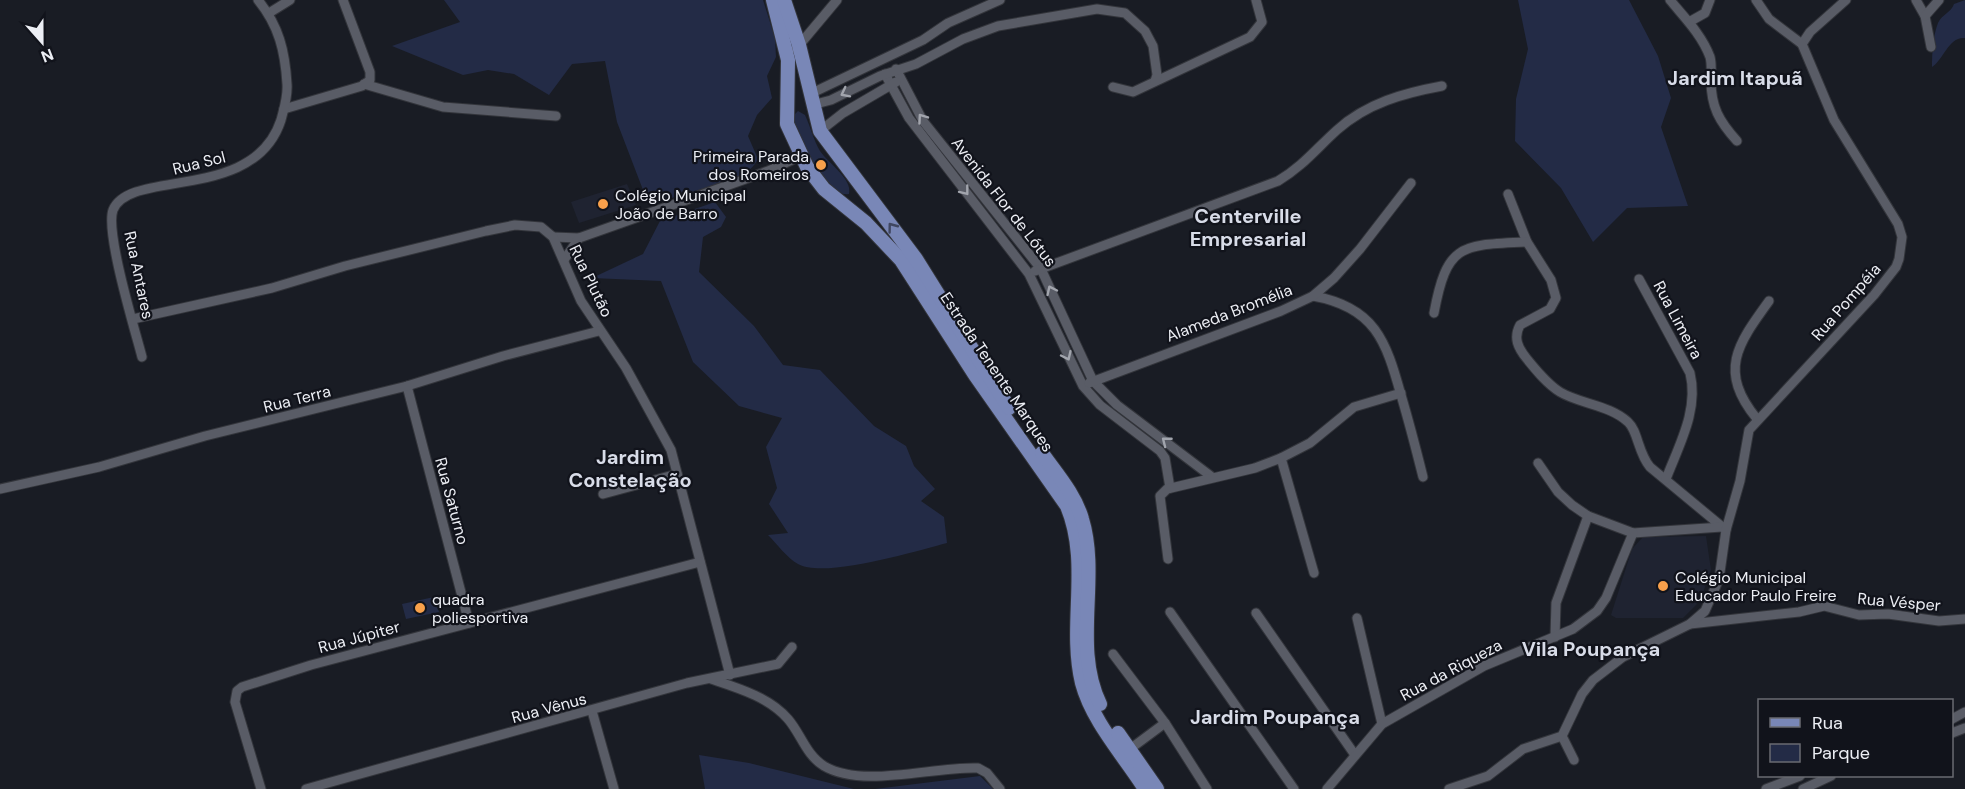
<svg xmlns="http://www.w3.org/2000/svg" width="1965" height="789" viewBox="0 0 1965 789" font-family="'DM Sans',sans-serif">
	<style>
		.built { fill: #1f2331 }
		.green { fill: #232b46 }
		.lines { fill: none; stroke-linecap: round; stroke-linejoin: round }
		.minor-casing { stroke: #33353b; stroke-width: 11 }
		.primary-casing { stroke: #33353b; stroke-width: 16 }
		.minor { stroke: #595c66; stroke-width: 9 }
		.primary { stroke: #7987b7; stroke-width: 14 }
		.oneway { stroke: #a2a5ad }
		.oneway2 { stroke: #404761 }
		.poi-dot { fill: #f8a04b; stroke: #11131b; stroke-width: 2 }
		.labels { text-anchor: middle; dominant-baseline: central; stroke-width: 4.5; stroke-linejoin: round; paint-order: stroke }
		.poi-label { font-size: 16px; fill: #eceef4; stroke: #11131b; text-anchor: start }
		.street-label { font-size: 16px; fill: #eceef4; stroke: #11131b }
		.quarter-label { font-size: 20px; font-weight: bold; fill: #d8dce8; stroke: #11131b }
	</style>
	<rect width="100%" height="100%" fill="#191c24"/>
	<!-- built -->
	<g class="built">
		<polygon points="627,184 636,205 579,223 571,202"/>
		<polygon points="1706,536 1711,570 1700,601 1683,618 1616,618 1611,615 1632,549 1643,537"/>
	</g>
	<!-- green -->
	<g class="green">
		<path d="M444,0H763L775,38L776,57L767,76L772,98L757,115L748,136L758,159C742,190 681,189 653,206L648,203L617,122L605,61L572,64L549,95L514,74L488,70L463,75L392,46L460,22Z"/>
		<polygon points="1518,0 1629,0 1658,56 1671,98 1661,127 1688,206 1627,208 1593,242 1561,188 1515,141 1516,99 1528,49"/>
		<path d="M1965,0V38C1949,36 1944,59 1932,67C1932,53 1933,36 1938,23C1942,14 1951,13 1954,4Z"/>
		<path d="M798,111L805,115C810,126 814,141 820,151C828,163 853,179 849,194C822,198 802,142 792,122L793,116Z"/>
		<path d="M715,202L726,217L721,227L703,237L699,272L754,326L783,365L820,370L874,426L906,446L914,466L935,489L921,501L944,517L947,543C916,551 824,579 798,564C787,558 777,544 768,535L788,533L769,504L777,488L766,447L782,418L739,406L693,362L661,281L592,278L643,254L660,221Z"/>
		<polygon points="434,597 439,612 406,619 402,604"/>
		<polygon points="699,755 749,763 854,789 705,789"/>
		<polygon points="980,776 993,789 875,789"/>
	</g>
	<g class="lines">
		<!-- minor casing -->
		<g class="minor-casing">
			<g id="minor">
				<path d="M1670,0C1684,17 1702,35 1710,57C1712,64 1711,72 1711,80C1711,107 1719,121 1737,141"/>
				<polyline points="1916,0 1925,16 1931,47"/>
				<polyline points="269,13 290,0"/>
				<polyline points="1925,16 1939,0"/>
				<polyline points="1689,22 1705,13 1710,0"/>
				<polyline points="1802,44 1810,32 1846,0"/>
				<polyline points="796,49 837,0"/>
				<polyline points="896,69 923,121 1041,269 1093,381 1117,405 1212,477"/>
				<polyline points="885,74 909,118 1029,274 1083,386 1100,405 1160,451 1165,458 1170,488"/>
				<polyline points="364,84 443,107 556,116"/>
				<polyline points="1113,87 1133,92 1250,37 1262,22 1256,0"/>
				<polyline points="810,94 923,40 948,23 1000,0"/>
				<polyline points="812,105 831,100 880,76 916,64 963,39 998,26 1097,9 1125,13 1145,31 1153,46 1157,75 1155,81"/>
				<polyline points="284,109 362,86 370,80 370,72 343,0"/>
				<polyline points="820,131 843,113 896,82"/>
				<path d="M1508,194L1527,242L1551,280L1556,298L1550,309L1520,325C1513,338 1518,348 1527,359C1536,370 1547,384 1560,392C1580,404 1610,405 1628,422C1638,431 1638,453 1650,467L1726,530"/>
				<polyline points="553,237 579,238"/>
				<polyline points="564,260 579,238 768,171 792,160 800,152"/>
				<path d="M1035,271L1278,181C1302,167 1317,148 1337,130C1367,103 1404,93 1442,86"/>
				<path d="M1639,279L1690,373C1699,410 1679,445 1666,479"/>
				<path d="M1313,296C1375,307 1386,341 1401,395C1409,422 1416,449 1423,477"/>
				<path d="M1434,313C1447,243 1461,245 1527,242"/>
				<polyline points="133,319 272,288 345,266 486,231 515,225 541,227 553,237 581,301 626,368 671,450 730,675"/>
				<path d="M142,357C135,330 105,232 113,210C130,168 254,203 281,120C284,108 288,97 287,84C285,51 279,26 258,0"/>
				<polyline points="1089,383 1281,311 1313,296 1334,278 1360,249 1411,183"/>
				<polyline points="407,386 469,623"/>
				<path d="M1757,419C1718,371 1737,345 1769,301"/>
				<polyline points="1281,458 1314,573"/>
				<polyline points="1538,463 1558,492 1572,505 1588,516 1633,533 1722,527"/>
				<polyline points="0,489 99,467 205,436 407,386 503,356 599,331"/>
				<polyline points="603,494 677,474"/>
				<polyline points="1168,559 1160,496 1167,489 1255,468 1281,458 1310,443 1354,407 1401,393"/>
				<polyline points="1170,612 1294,789"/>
				<polyline points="1256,613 1355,755"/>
				<polyline points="1357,618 1382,724"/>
				<polyline points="1690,624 1799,612 1824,606 1859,615 1888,614 1939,621 1965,619"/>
				<polyline points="1555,637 1556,603 1588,516"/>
				<polyline points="1113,654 1165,723 1207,789"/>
				<path d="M711,679C738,688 769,697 788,719C801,734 806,755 824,766C863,789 934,766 978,768L987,773L1000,789"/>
				<polyline points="592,711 614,789"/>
				<polyline points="1952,719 1965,712"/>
				<polyline points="1952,733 1965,728"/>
				<polyline points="1562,736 1574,760"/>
				<polyline points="1130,749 1165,723"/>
				<polyline points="261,789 235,702 237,691 242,687 311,665 700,562"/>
				<polyline points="306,789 687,683 778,664 792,647"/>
				<polyline points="1327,789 1382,724 1484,666 1573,629 1597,611 1606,598 1633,533"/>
				<polyline points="1449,789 1488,776 1523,749 1562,736 1582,694 1593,680 1623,657 1690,624 1705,611 1719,579 1726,530 1740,481 1749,430 1874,295 1896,267 1899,259 1902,237 1898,224 1834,120 1802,44 1769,19 1756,0"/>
				<polyline points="1766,789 1800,776"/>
				<polyline points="1803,789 1831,776"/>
			</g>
		</g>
		<!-- primary casing -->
		<g class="primary-casing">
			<g id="primary">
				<path d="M773,0L788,60L787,124L807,167L824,189L866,223L901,260L975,375L1067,506C1091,563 1068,624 1082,683C1092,721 1124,756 1145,789"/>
				<polyline points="784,0 799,45 820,131 916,259 1009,408"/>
				<path d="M1042,453C1056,473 1075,494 1082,519C1100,578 1072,647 1100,704"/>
				<polyline points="1118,733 1157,789"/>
			</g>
		</g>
		<!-- minor -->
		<use href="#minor" class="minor"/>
		<!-- primary -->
		<use href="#primary" class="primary"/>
	</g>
	<!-- one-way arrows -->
	<defs><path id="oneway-chevron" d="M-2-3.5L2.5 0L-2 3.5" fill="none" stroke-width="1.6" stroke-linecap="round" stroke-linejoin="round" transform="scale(1.5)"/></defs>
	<g class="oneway">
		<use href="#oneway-chevron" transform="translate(845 93) rotate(153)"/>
		<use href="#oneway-chevron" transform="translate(922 118) rotate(-125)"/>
		<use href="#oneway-chevron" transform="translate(965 191) rotate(52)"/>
		<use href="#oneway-chevron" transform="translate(1051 290) rotate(-115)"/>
		<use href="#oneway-chevron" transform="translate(1067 356) rotate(65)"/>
		<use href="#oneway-chevron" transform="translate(1166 441) rotate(-142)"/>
	</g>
	<use class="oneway2" href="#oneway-chevron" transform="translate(892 227) rotate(-127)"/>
	<!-- markers -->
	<g class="poi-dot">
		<circle cx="821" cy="165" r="6"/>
		<circle cx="603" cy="204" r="6"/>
		<circle cx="1663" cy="586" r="6"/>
		<circle cx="420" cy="608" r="6"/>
	</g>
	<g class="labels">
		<!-- poi labels -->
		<g class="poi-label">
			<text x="809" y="156" text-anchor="end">Primeira Parada<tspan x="809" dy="18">dos Romeiros</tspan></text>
			<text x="615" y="195">Colégio Municipal<tspan x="615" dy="18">João de Barro</tspan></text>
			<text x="1675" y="577">Colégio Municipal<tspan x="1675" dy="18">Educador Paulo Freire</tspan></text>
			<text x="432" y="599">quadra<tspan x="432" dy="18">poliesportiva</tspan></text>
		</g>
		<!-- street labels -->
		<g class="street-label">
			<text transform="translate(199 163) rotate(-14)">Rua Sol</text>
			<text transform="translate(1004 202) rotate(52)">Avenida Flor de Lótus</text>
			<text transform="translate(139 275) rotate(78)">Rua Antares</text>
			<text transform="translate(591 281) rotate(64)">Rua Plutão</text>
			<text transform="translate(1846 302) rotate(-49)">Rua Pompéia</text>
			<text transform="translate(1229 313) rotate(-21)">Alameda Bromélia</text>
			<text transform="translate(1678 320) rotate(62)">Rua Limeira</text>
			<text transform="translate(997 372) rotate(56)">Estrada Tenente Marques</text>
			<text transform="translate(297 399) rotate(-14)">Rua Terra</text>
			<text transform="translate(452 501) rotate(75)">Rua Saturno</text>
			<text transform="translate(1899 602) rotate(5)">Rua Vésper</text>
			<text transform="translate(359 637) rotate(-15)">Rua Júpiter</text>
			<text transform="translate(1451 670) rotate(-28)">Rua da Riqueza</text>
			<text transform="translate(549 708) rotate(-15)">Rua Vênus</text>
		</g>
		<!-- quarter labels -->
		<g class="quarter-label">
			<text x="1735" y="78">Jardim Itapuã</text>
			<text x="1248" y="216">Centerville<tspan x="1248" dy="23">Empresarial</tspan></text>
			<text x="630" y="457">Jardim<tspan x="630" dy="23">Constelação</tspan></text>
			<text x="1591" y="649">Vila Poupança</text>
			<text x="1275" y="717">Jardim Poupança</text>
		</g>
	</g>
	<!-- legend -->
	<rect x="1758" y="699" width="195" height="78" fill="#11131b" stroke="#696b72" stroke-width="1.5"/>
	<rect x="1770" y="718" width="30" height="9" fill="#7987b7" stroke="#696b72" stroke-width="1.5"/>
	<text x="1812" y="729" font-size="18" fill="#eceef4">Rua</text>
	<rect x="1770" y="744" width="30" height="18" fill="#232b46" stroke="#696b72" stroke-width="1.5"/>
	<text x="1812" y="759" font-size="18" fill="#eceef4">Parque</text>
	<!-- north arrow -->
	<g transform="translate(42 42) rotate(159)" stroke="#11131b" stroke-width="4.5" paint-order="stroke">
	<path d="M0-4.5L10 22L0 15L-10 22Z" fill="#eceef4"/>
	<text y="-9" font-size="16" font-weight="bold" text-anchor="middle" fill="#eceef4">N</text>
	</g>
</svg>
